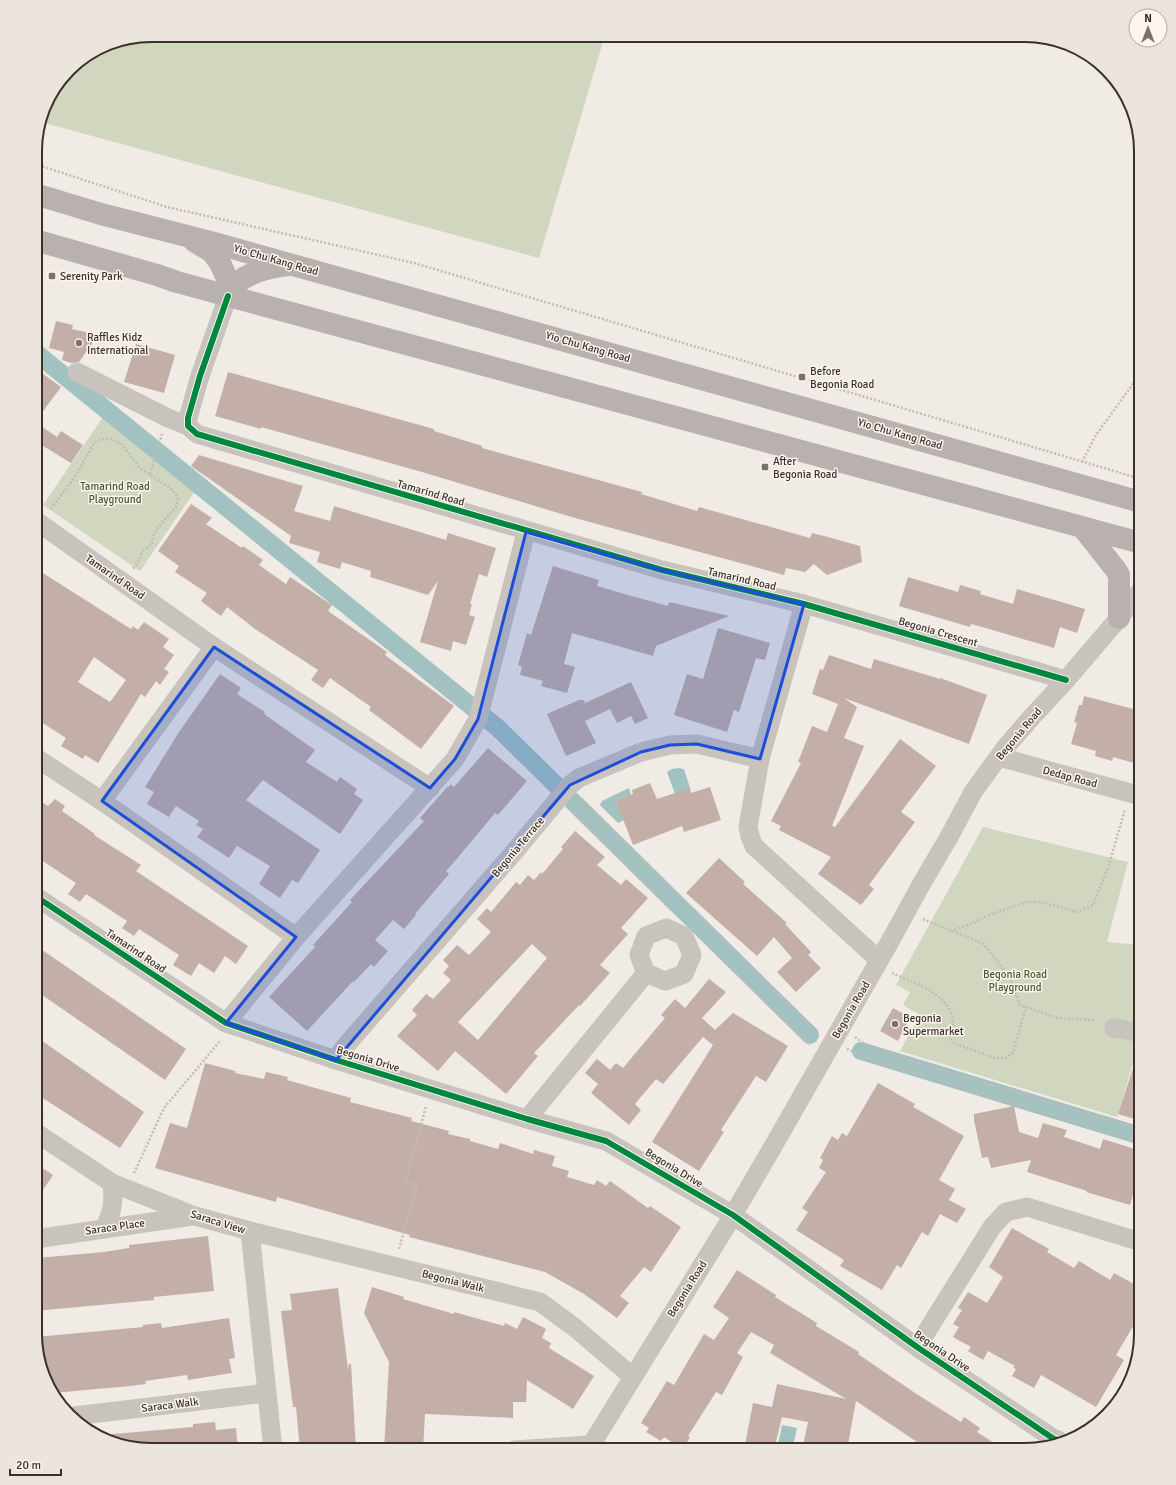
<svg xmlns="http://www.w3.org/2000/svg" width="1176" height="1485" viewBox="0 0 1176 1485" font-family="Signika,sans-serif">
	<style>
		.green { fill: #d1d6bf }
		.water { fill: #a1c2c1 }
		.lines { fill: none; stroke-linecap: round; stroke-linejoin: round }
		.canal { stroke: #a1c2c1; stroke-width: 18 }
		.building { fill: #c3afa7; fill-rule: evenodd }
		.path { stroke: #c2bbb6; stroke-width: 2.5; stroke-dasharray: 2 2; stroke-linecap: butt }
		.minor { stroke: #c9c3be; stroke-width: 19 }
		.major { stroke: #b8b1ad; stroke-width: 22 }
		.cycleway-casing { stroke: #fbf5ee; stroke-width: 8 }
		.cycleway { stroke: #00873e; stroke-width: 6 }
		.marked { fill: #1d4ed8; fill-opacity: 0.2; stroke: #1d4ed8; stroke-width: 3; stroke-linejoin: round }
		.poi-dot { fill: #7a716c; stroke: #fbf5ee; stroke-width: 1.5 }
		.labels { text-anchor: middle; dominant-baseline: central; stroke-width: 3; stroke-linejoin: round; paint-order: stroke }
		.street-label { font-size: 11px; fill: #3b302b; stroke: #fbf5ee }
		.poi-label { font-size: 11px; fill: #3b302b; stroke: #fbf5ee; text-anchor: start }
		.park-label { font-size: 11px; fill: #4a5a2e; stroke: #fbf5ee }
		.rim { fill: none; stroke: #3b302b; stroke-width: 2 }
	</style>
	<rect width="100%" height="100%" fill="#f0ebe5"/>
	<!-- green -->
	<g class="green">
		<polygon points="151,35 605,35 539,258 41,122 47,100 74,64 107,44"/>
		<polygon points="103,417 195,491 140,571 43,505"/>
		<polygon points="983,827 1128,862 1107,942 1141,945 1141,993 1136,1015 1137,1050 1117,1117 900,1051 920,1015 903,1005 910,992 896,985"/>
	</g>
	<!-- water -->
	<g class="water">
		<polygon points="678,768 684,769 690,788 675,794 667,772 672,769"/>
		<polygon points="629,788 631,795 616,801 624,820 618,823 600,805 602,801"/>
		<polygon points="782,1425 797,1428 792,1450 777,1450"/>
	</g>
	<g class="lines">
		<!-- canal -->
		<g class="canal">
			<polyline points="35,352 498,728 810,1035"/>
			<polyline points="861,1051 1141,1136"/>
		</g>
	</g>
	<!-- building -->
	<g class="building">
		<polygon points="56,321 73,325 72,329 98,335 79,362 71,363 62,360 64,352 49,348"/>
		<polygon points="136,344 175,355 164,393 124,382"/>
		<polygon points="35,368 61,387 35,422"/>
		<polygon points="228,372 434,429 434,431 482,446 482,448 642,492 641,494 697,511 699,507 810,538 812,533 828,537 860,546 862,562 827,575 814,564 805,572 786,568 784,575 575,518 422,472 261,427 261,429 215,416"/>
		<polygon points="35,422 57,437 61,431 83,445 71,463 35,441"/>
		<polygon points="199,455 303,486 294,511 330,521 334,506 446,540 448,533 496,548 487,577 479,574 470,604 472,604 469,615 475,617 466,645 453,641 451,651 420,642 438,581 428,595 370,577 371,571 342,562 340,569 317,562 320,552 289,543 291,536 191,466"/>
		<polygon points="191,504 212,518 206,524 242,548 243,546 263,560 259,565 286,584 290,577 332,605 328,611 387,652 385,655 454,706 421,749 369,710 371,707 330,678 323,688 311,680 318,670 255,629 227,607 221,616 201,601 207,593 175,572 179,566 158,551"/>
		<polygon points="553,566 599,580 597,586 628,595 668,606 669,602 729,616 656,646 653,656 572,633 564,664 575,667 567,693 541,686 543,681 520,675 522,667 518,665 527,633 531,635"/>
		<path d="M35,568L131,629L133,626L138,630L144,622L169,639L163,647L174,655L164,669L169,672L160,685L156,681L145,697L141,694L98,763L85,755L83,759L61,746L66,738L35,718ZM94,657L126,680L110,702L78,682Z"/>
		<polygon points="908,577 958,592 960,585 981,591 980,594 1013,604 1017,589 1085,609 1077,633 1060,627 1054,648 989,629 971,624 970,627 899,606"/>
		<polygon points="718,628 770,643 765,660 756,658 739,712 734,710 727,732 674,715 687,674 703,679"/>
		<polygon points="829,655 871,669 874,659 940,679 940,678 987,695 969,744 844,698 857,707 844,738 864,746 832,826 835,827 900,739 936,766 901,812 915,822 869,885 874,889 861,905 818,874 831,857 779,830 781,826 771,821 801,763 798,762 812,726 827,732 838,704 812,694 820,669 823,670"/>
		<polygon points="220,674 241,688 237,694 265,712 264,714 315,750 306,762 337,782 340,777 357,789 354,794 363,800 340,834 263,780 246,800 320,850 298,883 292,880 280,898 259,884 270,866 237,846 229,858 197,837 203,829 196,825 199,821 176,806 169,817 147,804 154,792 145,787 179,732"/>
		<polygon points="631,682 648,718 635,724 631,716 617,723 610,709 585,721 596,743 566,756 547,714 579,700 584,700 585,703"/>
		<polygon points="1084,696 1141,711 1141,765 1113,757 1112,761 1095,756 1096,751 1071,744 1077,723 1074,722 1079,705 1082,705"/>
		<polygon points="488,748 527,781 498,815 495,813 455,861 446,871 449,874 415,914 416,915 404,929 393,920 375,940 388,951 374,967 371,964 354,982 353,981 307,1031 269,997 315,947 313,945 352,902 350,900 424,821 420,818 448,786 449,787 451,784 454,787"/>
		<polygon points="650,783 657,799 690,788 691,793 710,787 721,820 684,832 682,826 633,845 616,801 633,794 632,790"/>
		<polygon points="35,798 48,806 55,799 65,806 62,811 95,834 94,835 141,865 136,871 248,946 236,964 225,956 214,973 199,963 191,976 173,965 179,955 139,929 134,936 122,928 127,921 86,894 80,902 68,894 76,883 35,856"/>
		<path d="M575,831L605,857L597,865L621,885L626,879L648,898L621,928L628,934L600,965L610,973L580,1006L579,1005L534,1053L538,1056L506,1094L455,1051L438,1071L397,1036L417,1015L412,1010L426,994L433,999L451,980L443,973L449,966L443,960L457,945L469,955L491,932L477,919L487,908L491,912L516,882L520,885L528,875L534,880L541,872L542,874L563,849L561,847ZM532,944L547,958L478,1040L458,1022Z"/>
		<polygon points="719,858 745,882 743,884 787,923 785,924 811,952 808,955 821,968 796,992 777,972 792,958 774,937 757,956 686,893"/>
		<polygon points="35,945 186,1049 165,1080 35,990"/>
		<polygon points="709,979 726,992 702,1018 715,1030 733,1013 788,1046 766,1082 756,1076 721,1130 724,1132 699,1171 652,1142 713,1045 703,1037 663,1084 656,1079 635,1104 641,1110 629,1125 591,1093 598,1084 585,1073 597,1059 610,1070 616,1063 623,1068 665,1018 661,1015 675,999 685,1008"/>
		<polygon points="893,1008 910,1017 898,1041 880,1031"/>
		<polygon points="35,1036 144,1112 120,1148 35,1093"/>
		<polygon points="1138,1053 1141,1053 1141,1121 1118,1114"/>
		<polygon points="205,1063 235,1071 235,1073 264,1079 266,1072 288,1077 287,1080 351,1098 350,1102 412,1118 411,1121 449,1131 448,1134 470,1139 470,1141 498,1149 500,1143 533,1154 534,1150 555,1156 552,1166 569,1171 567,1177 594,1185 597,1180 606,1186 610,1181 648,1208 650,1206 681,1227 651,1272 644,1267 620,1296 629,1303 617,1318 584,1294 545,1272 409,1237 410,1235 277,1197 276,1202 155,1168 170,1123 187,1128"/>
		<polygon points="878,1083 915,1104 913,1107 964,1136 939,1180 955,1189 949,1200 966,1209 957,1223 940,1214 928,1236 922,1232 901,1268 897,1265 882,1290 840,1266 844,1260 796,1230 808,1212 802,1208 826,1172 819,1168 823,1160 820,1158 832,1136 838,1140 842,1133 847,1136"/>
		<polygon points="1014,1106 1019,1132 1038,1138 1043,1123 1067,1130 1064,1137 1100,1149 1103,1139 1141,1151 1141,1168 1130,1205 1086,1192 1087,1191 1027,1172 1031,1160 991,1168 988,1157 982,1158 974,1120 974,1114"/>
		<polygon points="35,1163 53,1175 35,1202"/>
		<polygon points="1012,1228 1049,1249 1047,1252 1074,1268 1079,1261 1110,1280 1114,1273 1141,1288 1141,1313 1116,1355 1124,1360 1096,1407 1041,1375 1034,1388 1012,1376 1016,1369 1013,1368 1015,1366 988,1351 983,1360 968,1351 971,1347 953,1337 959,1327 953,1324 962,1310 958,1308 968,1292 987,1303 1003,1277 989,1267"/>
		<polygon points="208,1236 214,1291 154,1297 154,1300 35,1311 35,1265 37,1264 37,1258 104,1252 129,1248 129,1245"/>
		<polygon points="737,1270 776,1295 775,1297 817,1323 816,1326 859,1352 858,1354 915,1393 961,1422 964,1417 980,1428 977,1432 1005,1450 929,1450 856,1401 847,1450 811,1450 812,1448 803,1446 808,1422 782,1417 774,1450 744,1450 753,1403 772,1407 777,1384 846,1399 770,1353 774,1345 751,1332 737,1353 743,1357 722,1395 716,1392 688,1436 690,1437 683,1449 664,1437 661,1441 646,1432 649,1428 641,1423 667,1381 674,1385 704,1334 714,1340 729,1318 713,1307"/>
		<polygon points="372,1287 404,1297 403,1299 454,1314 454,1312 504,1326 505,1323 517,1329 523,1317 546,1329 542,1338 551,1343 549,1348 594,1376 573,1409 527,1380 526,1402 513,1402 513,1418 425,1414 423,1450 384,1450 389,1362 364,1313"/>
		<polygon points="338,1288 348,1369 349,1364 351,1364 356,1450 300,1450 296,1407 293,1407 281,1311 292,1310 290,1294"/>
		<polygon points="229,1318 235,1358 229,1359 232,1373 188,1380 187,1375 145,1381 146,1384 130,1386 53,1393 36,1337 143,1327 143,1325 161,1323 162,1328"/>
		<polygon points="215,1422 216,1430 236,1428 238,1450 151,1450 102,1437 102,1435 193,1427 193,1424"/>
	</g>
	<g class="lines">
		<!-- path -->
		<g class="path">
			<polyline points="35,164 167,207 414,263 1141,479"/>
			<polyline points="1082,462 1096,435 1141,373"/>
			<polyline points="150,474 162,434"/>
			<polyline points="51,509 75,477 94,443 102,439 111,439 122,444 134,461 141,469 170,488 175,493 178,499 176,507 159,526 154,534 152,544 143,551 137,564 133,569"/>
			<polyline points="1134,564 1141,566"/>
			<polyline points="490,732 498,738 544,783 546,788"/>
			<polyline points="582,799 818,1033"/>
			<polyline points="571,810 671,910"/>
			<polyline points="923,919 984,944 1010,978 1020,1005 1058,1018 1096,1020"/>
			<polyline points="951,931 971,924 987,916 1026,902 1041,902 1077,912 1093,905 1109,865 1125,809"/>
			<polyline points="709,947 810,1045"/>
			<path d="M892,973C913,982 955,996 953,1025C953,1029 951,1033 949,1037L953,1043L994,1058H1006L1013,1053L1026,1007"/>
			<polyline points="855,1037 871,1049 1141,1130"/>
			<polyline points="847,1049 867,1058 1141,1142"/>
			<polyline points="35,1109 45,1116"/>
			<polyline points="134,1173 164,1108 221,1040"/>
			<polyline points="399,1249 417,1186 406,1181 426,1106"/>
		</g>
		<!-- minor -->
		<g class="minor">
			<polyline points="228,296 200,376 188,418 188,426 197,434 662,570 804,604 1066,680"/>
			<polyline points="77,372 168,418 188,426"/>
			<polyline points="35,520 214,647 430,788"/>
			<polyline points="804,604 760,759 748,827 750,836 754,846 879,960"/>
			<polyline points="35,757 102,801 296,937"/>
			<polyline points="999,757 1141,796"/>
			<polyline points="102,801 214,647"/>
			<polyline points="35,896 226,1023 336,1060 527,1119 606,1141 733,1215 917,1347 1054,1439 1058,1440"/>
			<polygon points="666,928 684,936 692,955 684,974 665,981 646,973 639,955 646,936"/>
			<polyline points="226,1023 296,937 455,759 478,719 526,532"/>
			<polyline points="1114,1028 1141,1033"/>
			<polyline points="336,1060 342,1050 515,851 570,785 579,778 641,752 670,745 697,744 760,759"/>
			<polyline points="527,1119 646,973"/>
			<polyline points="35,1132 112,1183 195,1216 250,1231 540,1302 574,1327 633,1377"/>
			<path d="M104,1229C113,1211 114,1202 112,1183"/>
			<polyline points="250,1231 273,1450"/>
			<polyline points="35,1239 193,1216"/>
			<polyline points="917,1347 992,1227 1006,1212 1027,1207 1141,1242"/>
			<polyline points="74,1416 266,1393"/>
			<polyline points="514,1450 590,1445"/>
			<polyline points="588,1450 727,1225 771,1150 888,945 922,883 949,837 973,792 1005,748 1030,719 1066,680 1119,618 1141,590"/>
		</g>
		<!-- major -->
		<g class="major">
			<polyline points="35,194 101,214 214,243 1141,502"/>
			<polyline points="35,240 157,275 177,282 1141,543"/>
			<polyline points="194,241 212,252 220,263 229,283 228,296"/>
			<path d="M228,296C231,291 234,286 237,283C250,272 271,267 288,265"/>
			<polyline points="1083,528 1116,570 1119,575 1119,618"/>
		</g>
		<!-- cycleway casing -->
		<g class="cycleway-casing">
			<g id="cycleway">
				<polyline points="228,296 200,376 188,418 188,426 197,434 662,570 804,604 1066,680"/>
				<polyline points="35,896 226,1023 336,1060 527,1119 606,1141 733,1215 917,1347 1054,1439 1058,1440"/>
			</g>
		</g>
		<!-- cycleway -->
		<use href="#cycleway" class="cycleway"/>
	</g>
	<!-- marked area -->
	<path class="marked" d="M526,532L662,570L804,604L760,759L697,744L670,745L641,752L570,785L336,1060L226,1023L296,937L102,801L214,647L430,788L455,759L478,719Z"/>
	<!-- markers -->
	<g class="poi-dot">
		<rect x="48" y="272" width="8" height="8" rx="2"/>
		<circle cx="79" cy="343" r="4"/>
		<rect x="798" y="373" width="8" height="8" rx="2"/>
		<rect x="761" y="463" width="8" height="8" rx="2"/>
		<circle cx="895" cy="1024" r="4"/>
	</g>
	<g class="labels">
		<!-- street labels -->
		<g class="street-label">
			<text transform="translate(276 260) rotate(16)">Yio Chu Kang Road</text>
			<text transform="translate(588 347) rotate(16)">Yio Chu Kang Road</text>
			<text transform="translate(900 434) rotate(16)">Yio Chu Kang Road</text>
			<text transform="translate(431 493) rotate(16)">Tamarind Road</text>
			<text transform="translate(115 577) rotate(35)">Tamarind Road</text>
			<text transform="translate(742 579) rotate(13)">Tamarind Road</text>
			<text transform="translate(938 632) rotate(16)">Begonia Crescent</text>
			<text transform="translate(1019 734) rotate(-50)">Begonia Road</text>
			<text transform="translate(1070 777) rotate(15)">Dedap Road</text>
			<text transform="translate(518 847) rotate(-50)">Begonia Terrace</text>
			<text transform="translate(136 951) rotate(34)">Tamarind Road</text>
			<text transform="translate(851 1010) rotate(-60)">Begonia Road</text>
			<text transform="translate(368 1059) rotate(17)">Begonia Drive</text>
			<text transform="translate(674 1168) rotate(31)">Begonia Drive</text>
			<text transform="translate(218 1222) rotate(17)">Saraca View</text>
			<text transform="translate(115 1227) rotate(-8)">Saraca Place</text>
			<text transform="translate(453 1281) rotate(14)">Begonia Walk</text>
			<text transform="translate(687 1289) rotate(-58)">Begonia Road</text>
			<text transform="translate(942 1351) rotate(34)">Begonia Drive</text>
			<text transform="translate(170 1405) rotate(-7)">Saraca Walk</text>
		</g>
		<!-- poi labels -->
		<g class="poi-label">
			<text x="60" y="276">Serenity Park</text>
			<text x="87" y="337">Raffles Kidz<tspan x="87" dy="13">International</tspan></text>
			<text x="810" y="371">Before<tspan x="810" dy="13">Begonia Road</tspan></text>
			<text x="773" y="461">After<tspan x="773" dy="13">Begonia Road</tspan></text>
			<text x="903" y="1018">Begonia<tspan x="903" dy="13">Supermarket</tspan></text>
		</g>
		<!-- park labels -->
		<g class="park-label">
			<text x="115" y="486">Tamarind Road<tspan x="115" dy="13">Playground</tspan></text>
			<text x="1015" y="974">Begonia Road<tspan x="1015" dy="13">Playground</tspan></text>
		</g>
	</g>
	<!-- crop -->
	<path d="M0 0H1176V1485H0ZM151 42H1025A109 109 0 0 1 1134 151V1334A109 109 0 0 1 1025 1443H151A109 109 0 0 1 42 1334V151A109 109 0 0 1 151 42Z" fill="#ece5de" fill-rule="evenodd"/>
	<path class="rim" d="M151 42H1025A109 109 0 0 1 1134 151V1334A109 109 0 0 1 1025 1443H151A109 109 0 0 1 42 1334V151A109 109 0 0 1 151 42Z"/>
	<!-- north arrow -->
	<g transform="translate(1148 28)"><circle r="19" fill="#fbf5ee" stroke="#aea6a0"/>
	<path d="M0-3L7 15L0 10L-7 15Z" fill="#7a716c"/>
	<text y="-6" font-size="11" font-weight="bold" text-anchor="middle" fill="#3b302b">N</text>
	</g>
	<!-- scale -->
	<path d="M10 1469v6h51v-6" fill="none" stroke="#3b302b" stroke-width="2"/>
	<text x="16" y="1469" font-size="12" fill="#3b302b" stroke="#fbf5ee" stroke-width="3" paint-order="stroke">20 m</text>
</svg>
